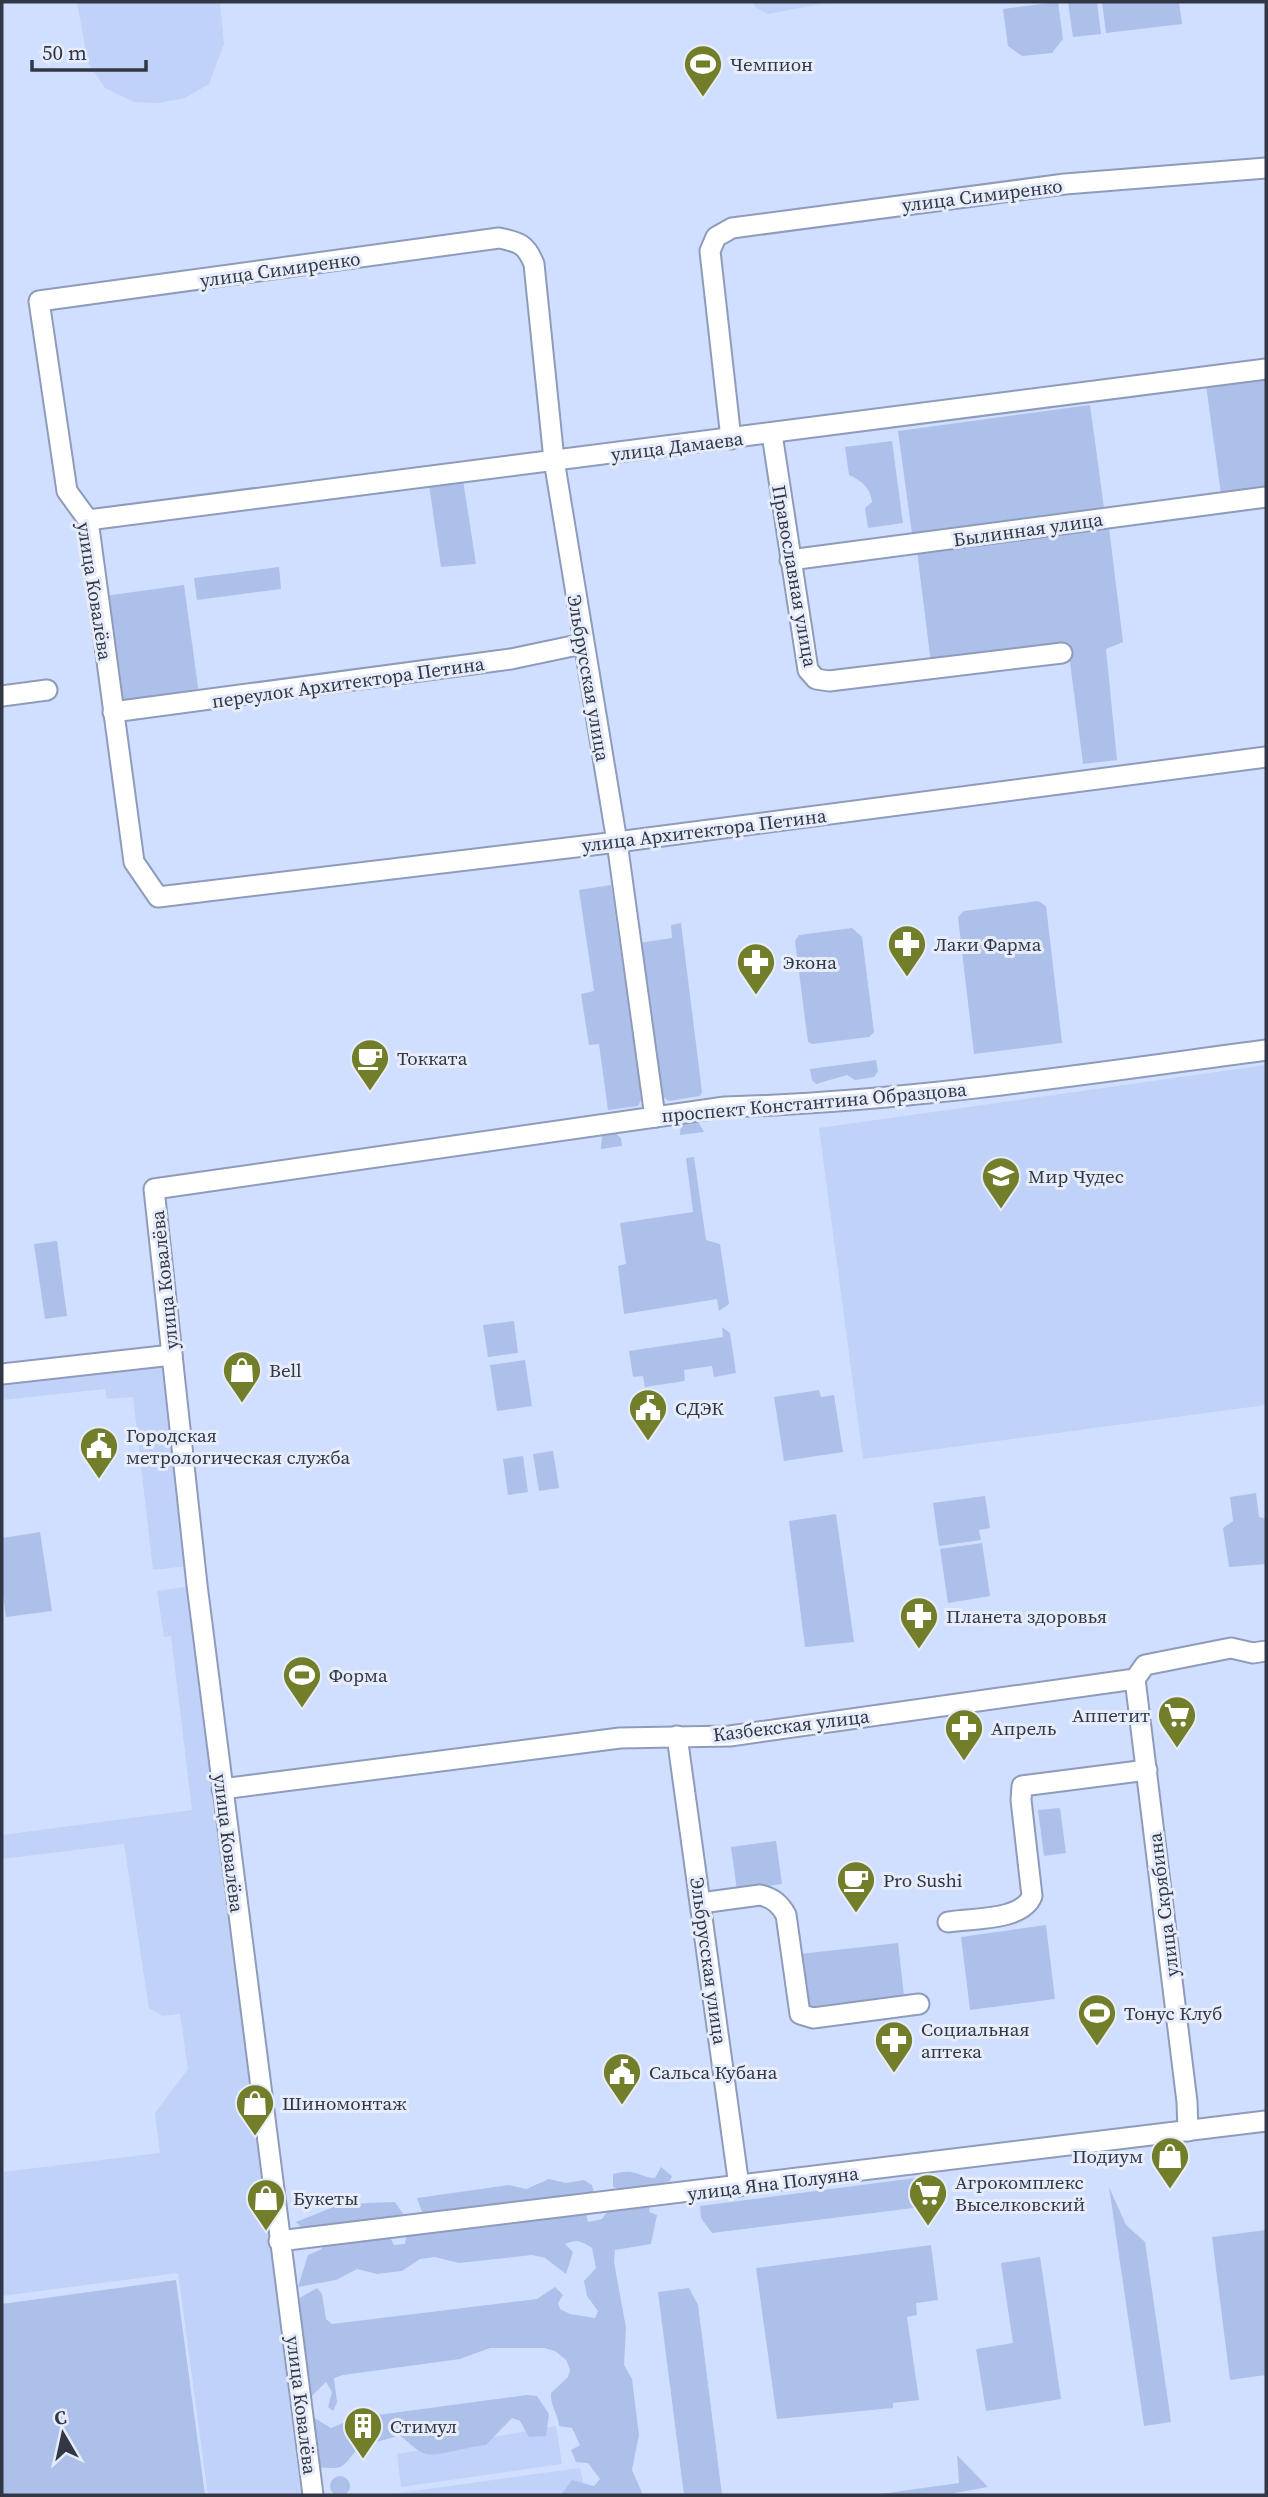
<svg xmlns="http://www.w3.org/2000/svg" width="1268" height="2497" viewBox="0 0 1268 2497" font-family="'Source Serif 4',serif">
	<style>
		.built { fill: #c0d2f8 }
		.green { fill: #adc0e9 }
		.lines { fill: none; stroke-linecap: round; stroke-linejoin: round }
		.minor-casing { stroke: #8e9cba; stroke-width: 23 }
		.minor { stroke: #fff; stroke-width: 19 }
		.labels { text-anchor: middle; dominant-baseline: central; stroke-width: 6; stroke-linejoin: round; paint-order: stroke }
		.poi-label { font-size: 19px; fill: #313744; stroke: #e6ecf9; text-anchor: start }
		.street-label { font-size: 19px; fill: #313744; stroke: #e6ecf9 }
	</style>
	<rect width="100%" height="100%" fill="#d0dfff"/>
	<!-- built -->
	<g class="built">
		<polygon points="77,2 220,2 224,44 209,84 185,98 158,103 134,102 105,88 88,63"/>
		<polygon points="753,2 831,2 768,14 755,7"/>
		<polygon points="1266,1065 1266,1405 863,1459 819,1128"/>
		<polygon points="172,1355 195,1565 153,1570 133,1397 107,1399 105,1389 2,1400 2,1374"/>
		<polygon points="197,1585 279,2241 272,2262 301,2495 208,2495 178,2273 2,2296 2,2172 160,2153 155,2113 188,2069 180,2014 162,2016 149,2008 124,1844 2,1859 2,1835 192,1810 171,1636 164,1637 157,1591"/>
		<polygon points="556,2426 562,2464 401,2487 397,2454"/>
		<polygon points="580,2468 586,2495 386,2495 528,2475"/>
	</g>
	<!-- green -->
	<g class="green">
		<polygon points="1058,2 1063,39 1052,53 1022,56 1008,46 1003,9"/>
		<polygon points="1068,2 1097,2 1101,34 1073,37"/>
		<polygon points="1102,2 1179,2 1182,24 1106,33"/>
		<polygon points="1266,376 1266,488 1221,494 1206,385"/>
		<polygon points="1090,405 1104,508 912,534 898,431"/>
		<path d="M892,441L903,523L868,528L865,508L872,502C870,487 862,481 849,475L845,447Z"/>
		<polygon points="463,480 476,564 441,567 429,485"/>
		<polygon points="1109,528 1123,642 1106,649 1117,760 1083,764 1068,646 931,663 917,551"/>
		<polygon points="279,567 281,589 197,600 194,578"/>
		<polygon points="184,585 199,694 119,704 104,596"/>
		<polygon points="611,885 642,1098 638,1106 608,1110 599,1044 589,1045 581,994 594,991 579,890"/>
		<polygon points="1038,901 1046,906 1062,1043 974,1054 958,917 964,911"/>
		<polygon points="681,923 702,1092 700,1096 669,1101 661,1096 639,943 672,938 671,925"/>
		<polygon points="852,928 862,937 874,1032 869,1037 812,1044 808,1042 795,941 799,935"/>
		<polygon points="876,1060 878,1071 874,1077 855,1080 847,1075 816,1084 812,1080 810,1069"/>
		<polygon points="697,1120 704,1132 680,1135 681,1123"/>
		<polygon points="616,1134 621,1138 622,1146 601,1149 602,1136"/>
		<polygon points="694,1157 706,1240 720,1244 729,1304 719,1311 717,1299 624,1314 618,1266 626,1264 620,1223 693,1212 686,1158"/>
		<polygon points="57,1241 67,1316 45,1319 34,1244"/>
		<polygon points="514,1321 518,1353 488,1357 483,1325"/>
		<polygon points="722,1327 730,1333 736,1373 714,1377 712,1366 684,1370 685,1381 645,1387 643,1376 633,1377 629,1351 723,1337"/>
		<polygon points="525,1360 532,1406 497,1411 490,1365"/>
		<polygon points="819,1390 821,1397 834,1395 843,1452 784,1461 774,1397"/>
		<polygon points="553,1451 559,1488 539,1491 533,1454"/>
		<polygon points="523,1456 528,1492 508,1495 503,1459"/>
		<polygon points="1256,1493 1259,1517 1266,1519 1266,1564 1229,1567 1223,1528 1233,1521 1230,1497"/>
		<polygon points="985,1496 990,1528 979,1530 981,1540 939,1546 933,1503"/>
		<polygon points="836,1514 854,1642 805,1647 789,1521"/>
		<polygon points="40,1532 52,1611 6,1617 2,1587 2,1538"/>
		<polygon points="982,1543 990,1596 948,1603 940,1549"/>
		<polygon points="1060,1808 1066,1853 1044,1856 1038,1810"/>
		<polygon points="776,1841 782,1884 737,1890 731,1847"/>
		<polygon points="1046,1925 1055,1999 970,2010 961,1937"/>
		<polygon points="898,1943 904,1996 805,2007 800,1954"/>
		<path d="M661,2167L672,2176L670,2181L660,2184L657,2196L651,2200L649,2212L657,2215L651,2244L615,2250L614,2262L626,2328L624,2365L632,2379L639,2435L632,2470L643,2495H561L572,2480L594,2486L600,2479L588,2463L576,2462L571,2450L580,2445L572,2428L559,2426C558,2413 550,2406 551,2393L568,2377L570,2370L566,2360L555,2351L544,2348H490L460,2359L343,2375L334,2378L337,2402L333,2411L328,2407L332,2392L326,2382L307,2401L304,2384L308,2377L300,2348L296,2300L317,2288L322,2294L326,2319L332,2324L537,2299L555,2287L563,2295L558,2303L560,2309L570,2314L595,2318L598,2311L587,2296L584,2281L596,2268L592,2248C582,2241 576,2239 565,2244L573,2252L566,2274L545,2258L532,2255L459,2263L435,2257L420,2259L402,2271L377,2274L357,2269L336,2280L298,2287L308,2255L320,2250L331,2238L304,2230L296,2222L341,2204L395,2202L404,2215L386,2230L394,2245L405,2244L409,2223L425,2220L417,2198L509,2185L526,2189L549,2179L566,2183L584,2180L592,2185L597,2204L585,2208L588,2222L602,2219L623,2190L613,2187V2174C636,2167 640,2178 655,2178Z"/>
		<polygon points="923,2177 932,2177 922,2193 922,2207 712,2233 701,2218 700,2206"/>
		<polygon points="1109,2187 1126,2225 1145,2242 1171,2422 1144,2426"/>
		<polygon points="1266,2230 1266,2375 1230,2380 1212,2237"/>
		<polygon points="931,2245 938,2300 916,2303 917,2315 907,2317 919,2400 893,2403 893,2408 777,2419 756,2268"/>
		<polygon points="1040,2257 1061,2399 986,2411 976,2349 1013,2343 1001,2263"/>
		<polygon points="176,2280 205,2495 3,2495 2,2304"/>
		<polygon points="689,2288 698,2305 722,2495 684,2495 658,2292"/>
		<path d="M527,2395L537,2396L549,2414L546,2436L529,2437L520,2421L512,2418L486,2445C470,2446 437,2457 426,2454C417,2452 407,2440 399,2435C387,2440 378,2441 366,2444C353,2448 351,2462 340,2467C334,2469 325,2467 318,2468L308,2432L313,2417L331,2428L355,2418Z"/>
		<polygon points="957,2455 988,2487 944,2495 873,2495 959,2483"/>
		<circle cx="340" cy="2486" r="10"/>
	</g>
	<g class="lines">
		<!-- minor casing -->
		<g class="minor-casing">
			<g id="minor">
				<polyline points="772,434 808,670 816,679 829,681 1062,653"/>
				<polyline points="731,439 710,251 716,237 732,228 1065,184 1266,168"/>
				<polyline points="88,520 1266,369"/>
				<polyline points="790,560 1266,497"/>
				<polyline points="2,696 47,690"/>
				<polyline points="113,712 511,659 582,644"/>
				<path d="M655,1117L617,842L554,460L534,264C526,244 519,242 499,238L39,301L67,491L88,520L134,862L158,897L617,842L1266,757"/>
				<polyline points="2,1374 172,1355"/>
				<polyline points="1135,1679 1187,2102 1188,2131"/>
				<polyline points="677,1736 739,2186"/>
				<polyline points="222,1789 620,1738 730,1736 1135,1679 1145,1665 1231,1648 1253,1653 1266,1651"/>
				<path d="M701,1903L760,1895C773,1898 780,1904 786,1915L800,2014L813,2018L919,2004"/>
				<path d="M948,1922C972,1918 1022,1921 1032,1896L1021,1800L1022,1786L1147,1770"/>
				<polyline points="279,2241 1266,2121"/>
				<path d="M313,2495L197,1585L154,1189L725,1107C906,1102 1087,1074 1266,1050"/>
			</g>
		</g>
		<!-- minor -->
		<use href="#minor" class="minor"/>
	</g>
	<!-- icons -->
	<defs>
		<g id="stadium-pin" transform="scale(2.0125)"><path d="M0 17L-7.5 6A9.5 9.5 0 1 1 7.5 6Z" fill="#737e2a" stroke="#e6ecf9"/><path d="M0-5a6.5 5 0 1 0 0 10a6.5 5 0 1 0 0-10ZM-3.5-1.8h7v3.6h-7Z" fill="#fff"/></g>
		<g id="pharmacy-pin" transform="scale(2.0125)"><path d="M0 17L-7.5 6A9.5 9.5 0 1 1 7.5 6Z" fill="#737e2a" stroke="#e6ecf9"/><path d="M-2-6h4v4h4v4h-4v4h-4v-4h-4v-4h4Z" fill="#fff"/></g>
		<g id="cafe-pin" transform="scale(2.0125)"><path d="M0 17L-7.5 6A9.5 9.5 0 1 1 7.5 6Z" fill="#737e2a" stroke="#e6ecf9"/><path d="M-5.5-4.5H6V0H3Q3 3.5 0 3.5H-2.5Q-5.5 3.5-5.5 0ZM3-3.2v2h1.7v-2ZM-6 4.5H4V6H-6Z" fill="#fff"/></g>
		<g id="school-pin" transform="scale(2.0125)"><path d="M0 17L-7.5 6A9.5 9.5 0 1 1 7.5 6Z" fill="#737e2a" stroke="#e6ecf9"/><path d="M0-5L7-2L0 1L-7-2ZM-4 1L0 2.5L4 1V4Q0 6-4 4Z" fill="#fff"/></g>
		<g id="shop-pin" transform="scale(2.0125)"><path d="M0 17L-7.5 6A9.5 9.5 0 1 1 7.5 6Z" fill="#737e2a" stroke="#e6ecf9"/><path d="M-5-2.5h2.3a2.7 3.5 0 0 1 5.4 0H5L5.5 6h-11ZM-1.5-2.5h3a1.5 2.3 0 0 0-3 0Z" fill="#fff"/></g>
		<g id="civic-pin" transform="scale(2.0125)"><path d="M0 17L-7.5 6A9.5 9.5 0 1 1 7.5 6Z" fill="#737e2a" stroke="#e6ecf9"/><path d="M-.6-6.5H3V-4.5H.6V-3L4-1V1h2V6H-6V1h2V-1L-.6-3ZM-1.2 2.5V6h2.4V2.5Z" fill="#fff"/></g>
		<g id="supermarket-pin" transform="scale(2.0125)"><path d="M0 17L-7.5 6A9.5 9.5 0 1 1 7.5 6Z" fill="#737e2a" stroke="#e6ecf9"/><path d="M-6-5.5h2.5l.6 2H6L4.5 2H-2.5L-4.4-4H-6ZM-1.5 3.2a1.3 1.3 0 1 0 .1 0ZM3 3.2a1.3 1.3 0 1 0 .1 0Z" fill="#fff"/></g>
		<g id="building-pin" transform="scale(2.0125)"><path d="M0 17L-7.5 6A9.5 9.5 0 1 1 7.5 6Z" fill="#737e2a" stroke="#e6ecf9"/><path d="M-4-6H4V6H1V3H-1V6H-4ZM-2.5-4.3h1.7v1.8h-1.7ZM.8-4.3h1.7v1.8H.8ZM-2.5-1h1.7V.8h-1.7ZM.8-1h1.7V.8H.8Z" fill="#fff"/></g>
	</defs>
	<g fill-rule="evenodd">
		<use href="#stadium-pin" x="703" y="64"/>
		<use href="#pharmacy-pin" x="907" y="944"/>
		<use href="#pharmacy-pin" x="756" y="962"/>
		<use href="#cafe-pin" x="370" y="1058"/>
		<use href="#school-pin" x="1001" y="1176"/>
		<use href="#shop-pin" x="242" y="1370"/>
		<use href="#civic-pin" x="648" y="1408"/>
		<use href="#civic-pin" x="99" y="1446"/>
		<use href="#pharmacy-pin" x="919" y="1616"/>
		<use href="#stadium-pin" x="302" y="1675"/>
		<use href="#supermarket-pin" x="1177" y="1715"/>
		<use href="#pharmacy-pin" x="964" y="1728"/>
		<use href="#cafe-pin" x="856" y="1880"/>
		<use href="#stadium-pin" x="1097" y="2013"/>
		<use href="#pharmacy-pin" x="894" y="2040"/>
		<use href="#civic-pin" x="622" y="2072"/>
		<use href="#shop-pin" x="255" y="2103"/>
		<use href="#shop-pin" x="1170" y="2156"/>
		<use href="#supermarket-pin" x="928" y="2193"/>
		<use href="#shop-pin" x="266" y="2198"/>
		<use href="#building-pin" x="363" y="2426"/>
	</g>
	<g class="labels">
		<!-- poi labels -->
		<g class="poi-label">
			<text x="730" y="64">Чемпион</text>
			<text x="934" y="944">Лаки Фарма</text>
			<text x="783" y="962">Экона</text>
			<text x="397" y="1058">Токката</text>
			<text x="1028" y="1176">Мир Чудес</text>
			<text x="269" y="1370">Bell</text>
			<text x="675" y="1408">СДЭК</text>
			<text x="126" y="1435">Городская<tspan x="126" dy="22">метрологическая служба</tspan></text>
			<text x="946" y="1616">Планета здоровья</text>
			<text x="329" y="1675">Форма</text>
			<text x="1150" y="1715" text-anchor="end">Аппетит</text>
			<text x="991" y="1728">Апрель</text>
			<text x="883" y="1880">Pro Sushi</text>
			<text x="1124" y="2013">Тонус Клуб</text>
			<text x="921" y="2029">Социальная<tspan x="921" dy="22">аптека</tspan></text>
			<text x="649" y="2072">Сальса Кубана</text>
			<text x="282" y="2103">Шиномонтаж</text>
			<text x="1143" y="2156" text-anchor="end">Подиум</text>
			<text x="955" y="2182">Агрокомплекс<tspan x="955" dy="22">Выселковский</tspan></text>
			<text x="293" y="2198">Букеты</text>
			<text x="390" y="2426">Стимул</text>
		</g>
		<!-- street labels -->
		<g class="street-label">
			<text transform="translate(982 195) rotate(-7)">улица Симиренко</text>
			<text transform="translate(280 269) rotate(-8)">улица Симиренко</text>
			<text transform="translate(677 446) rotate(-7)">улица Дамаева</text>
			<text transform="translate(1028 529) rotate(-8)">Былинная улица</text>
			<text transform="translate(795 576) rotate(80)">Православная улица</text>
			<text transform="translate(95 591) rotate(81)">улица Ковалёва</text>
			<text transform="translate(589 678) rotate(80)">Эльбрусская улица</text>
			<text transform="translate(348 682) rotate(-8)">переулок Архитектора Петина</text>
			<text transform="translate(704 830) rotate(-7)">улица Архитектора Петина</text>
			<text transform="translate(814 1102) rotate(-5)">проспект Константина Образцова</text>
			<text transform="translate(164 1280) rotate(-96)">улица Ковалёва</text>
			<text transform="translate(791 1725) rotate(-7)">Казбекская улица</text>
			<text transform="translate(229 1843) rotate(83)">улица Ковалёва</text>
			<text transform="translate(1163 1905) rotate(-97)">улица Скрябина</text>
			<text transform="translate(709 1961) rotate(82)">Эльбрусская улица</text>
			<text transform="translate(773 2183) rotate(-7)">улица Яна Полуяна</text>
			<text transform="translate(302 2405) rotate(83)">улица Ковалёва</text>
		</g>
	</g>
	<!-- border -->
	<rect width="1268" height="2497" fill="none" stroke="#313744" stroke-width="7"/>
	<!-- north arrow -->
	<g transform="translate(63 2434) rotate(351)" stroke="#e6ecf9" stroke-width="5" paint-order="stroke">
	<path d="M0-5L12 26L0 18L-12 26Z" fill="#313744"/>
	<text y="-10" font-size="19" font-weight="bold" text-anchor="middle" fill="#313744">С</text>
	</g>
	<!-- scale -->
	<path d="M32 60v10h114v-10" fill="none" stroke="#313744" stroke-width="3.5"/>
	<text x="42" y="60" font-size="21" fill="#313744" stroke="#e6ecf9" stroke-width="5" paint-order="stroke">50 m</text>
</svg>
